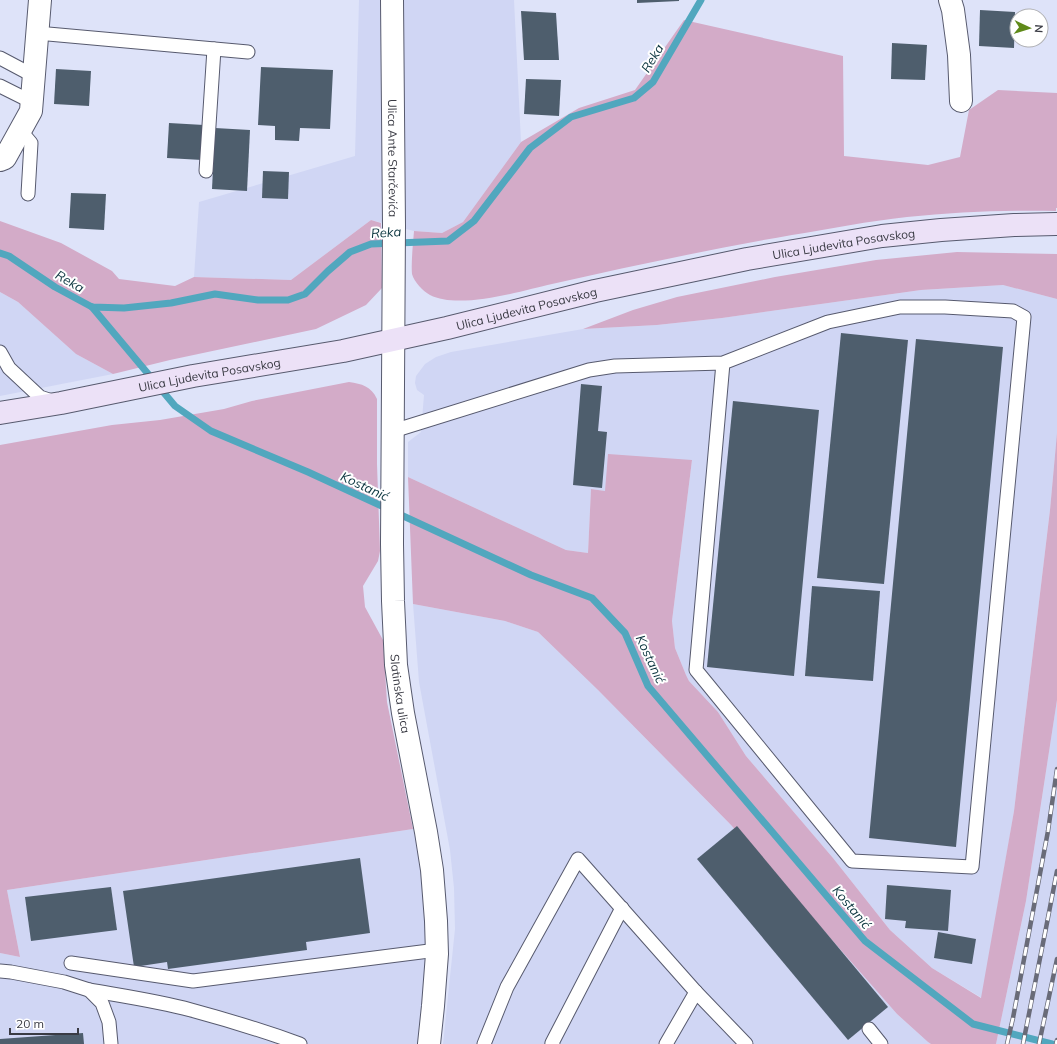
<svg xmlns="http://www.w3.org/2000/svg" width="1057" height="1044" viewBox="0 0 1057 1044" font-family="Mulish,sans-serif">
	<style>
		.built { fill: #d0d6f4 }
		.green { fill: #d3abc8 }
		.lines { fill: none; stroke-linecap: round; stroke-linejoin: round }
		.stream { stroke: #51a7be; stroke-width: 7 }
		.building { fill: #4e5e6d }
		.lane-casing { stroke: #575a6e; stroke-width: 15 }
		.street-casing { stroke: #575a6e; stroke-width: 24 }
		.secondary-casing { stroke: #575a6e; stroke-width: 24 }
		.lane { stroke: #fff; stroke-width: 13 }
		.street { stroke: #fff; stroke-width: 22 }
		.secondary { stroke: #ece1f7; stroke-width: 22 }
		.rail-casing { stroke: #696b78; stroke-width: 4.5 }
		.rail { stroke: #fff; stroke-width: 3; stroke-dasharray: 9; stroke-linecap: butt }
		.labels { text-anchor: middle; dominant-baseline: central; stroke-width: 4; stroke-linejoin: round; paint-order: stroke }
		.street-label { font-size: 12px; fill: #3a3b44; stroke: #fff }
		.water-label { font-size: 13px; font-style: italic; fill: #0b353f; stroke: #fff }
	</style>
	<rect width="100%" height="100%" fill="#dee3f9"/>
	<!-- built -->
	<g class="built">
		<polygon points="359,0 514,0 521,142 463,222 442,233 414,231 371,220 291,280 194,277 199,202 355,156"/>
		<polygon points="1003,285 1057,299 1057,433 1050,510 1014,811 982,998 932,968 890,930 833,858 746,756 718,712 689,681 686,675 675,648 672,621 692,460 605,491 591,489 588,553 566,550 408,477 408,442 421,432 424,395 417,390 415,383 416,376 425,364 436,357 451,352 583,329 657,325 722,318 921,290"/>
		<polygon points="0,292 18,302 76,354 113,374 0,396"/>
		<polygon points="413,604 505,621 538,632 598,690 731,825 897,1014 928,1042 931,1044 443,1044 455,929 454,888 450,850 419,682"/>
		<polygon points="1057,700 1057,1044 996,1044 1026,901"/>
		<polygon points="413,829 422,861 428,924 427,980 420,1044 0,1044 0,953 20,957 7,890"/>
	</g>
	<!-- green -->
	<g class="green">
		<path d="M684,20L843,56L844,156L928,165L960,157L969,110L998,90L1057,93V208H1056V211C1006,210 957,212 907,217C869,221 830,229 792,235C711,249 632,266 552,284C521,291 459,310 430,295C423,291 414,282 412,274C411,263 413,244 414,231L442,233L463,222L521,142L579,108L635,90Z"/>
		<polygon points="371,220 381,223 382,288 366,305 316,329 170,360 113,374 76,354 18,302 0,292 0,221 61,243 112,271 119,279 175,286 194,277 291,280"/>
		<polygon points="957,252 1057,254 1057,299 1003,285 921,290 722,318 657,325 583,329 633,310 677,297 775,277 876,260"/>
		<path d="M349,382C362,384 371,386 377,399V464L380,551L378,561L363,586L365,607L383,640L387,702L413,829L7,890L20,957L0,953V445L112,425L160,420L224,409L252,401Z"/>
		<polygon points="1057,433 1057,700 1026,901 996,1044 931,1044 928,1042 897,1014 731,825 598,690 538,632 505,621 413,604 408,477 566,550 588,553 591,489 605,491 608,454 692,460 672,621 675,648 686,675 689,681 718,712 746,756 833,858 890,930 932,968 981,998 1014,811 1050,510"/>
	</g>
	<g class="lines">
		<!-- stream -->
		<g class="stream">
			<polyline points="0,253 9,256 55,287 92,307 124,308 171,303 215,294 258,300 288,300 305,294 328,271 350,252 371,244 448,241 474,221 530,148 571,117 634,98 653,82 701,0"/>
			<polyline points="92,307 175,406 211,431 308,472 531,575 592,598 625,633 648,686 865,941 973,1024 1052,1044"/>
		</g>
	</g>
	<!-- building -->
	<g class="building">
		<polygon points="637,0 679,0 679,1 637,3"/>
		<polygon points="980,10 1015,12 1014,48 979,46"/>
		<polygon points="521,11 556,13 559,60 524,60"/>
		<polygon points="892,43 927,45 925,80 891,79"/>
		<polygon points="261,67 333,70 330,129 300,128 299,141 275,140 275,126 258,125"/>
		<polygon points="56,69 91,71 89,106 54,104"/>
		<polygon points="526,79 561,80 559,116 524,114"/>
		<polygon points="169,123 204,125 202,160 167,158"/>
		<polygon points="215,128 250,130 247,191 212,189"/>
		<polygon points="263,171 289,172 288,199 262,198"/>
		<polygon points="71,193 106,194 104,230 69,228"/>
		<polygon points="841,333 908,340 884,584 817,578"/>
		<polygon points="916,339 1003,347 956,847 869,838"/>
		<polygon points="581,384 602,386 598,431 607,432 602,488 573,485"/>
		<polygon points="733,401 819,410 794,676 707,667"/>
		<polygon points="812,586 880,591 873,681 805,676"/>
		<polygon points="737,826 888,1007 848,1040 697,859"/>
		<polygon points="360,858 370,933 306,942 307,950 168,969 167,962 134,967 123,891"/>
		<polygon points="887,885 951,890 948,931 905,928 906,921 885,919"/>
		<polygon points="111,887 117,930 31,941 25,897"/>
		<polygon points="938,932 976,939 972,964 934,958"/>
		<polygon points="83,1033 84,1044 0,1044 0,1039"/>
	</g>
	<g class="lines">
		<!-- lane casing -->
		<g class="lane-casing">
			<g id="lane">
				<polyline points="37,33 248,52"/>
				<polyline points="0,58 34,76"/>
				<polyline points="0,86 32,102"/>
				<polyline points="20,130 31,143 28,194"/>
				<polyline points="206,171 214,49"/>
				<polyline points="0,352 9,368 40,397 55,402"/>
				<polyline points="393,431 589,370 615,366 723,363 828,322 900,307 945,307 1013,311 1024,317 972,867 852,861 696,670 723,363"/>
				<polyline points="71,963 193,981 437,950"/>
				<polyline points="0,971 11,972 64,982 89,990 102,1003 109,1022 111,1044"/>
				<path d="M89,990C123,996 158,1001 191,1010C228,1020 264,1031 300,1044"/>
				<polyline points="869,1029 881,1044"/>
				<polyline points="484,1044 507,987 578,859 696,992"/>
				<polyline points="553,1044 552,1043 622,908"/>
				<polyline points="666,1044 696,992 746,1044"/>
			</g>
		</g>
		<!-- street casing -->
		<g class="street-casing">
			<g id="street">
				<path id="s1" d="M392,0L394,225L392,544L393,601L396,665L403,713L426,832L432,870L436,921L437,954L433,1006L429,1044"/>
				<polyline points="950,0 953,10 959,55 961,101"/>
				<polyline points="0,160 5,158 31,111 40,0"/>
			</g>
		</g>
		<!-- secondary casing -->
		<g class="secondary-casing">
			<g id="secondary">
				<path id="s2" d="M0,413L61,403L193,376L343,351L447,328L595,291L747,259L882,236L941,230L1014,225L1056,224"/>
			</g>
		</g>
		<!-- lane -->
		<use href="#lane" class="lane"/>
		<!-- street -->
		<use href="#street" class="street"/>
		<!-- secondary -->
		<use href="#secondary" class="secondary"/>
		<!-- rail casing -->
		<g class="rail-casing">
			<g id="rail">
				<polyline points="1007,1044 1013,1018 1048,831 1057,769"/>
				<polyline points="1023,1044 1046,928 1057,871"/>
				<polyline points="1039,1044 1057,959"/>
				<polyline points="1056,1044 1057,1040"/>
			</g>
		</g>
		<!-- rail -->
		<use href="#rail" class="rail"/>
	</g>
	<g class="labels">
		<!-- street labels -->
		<g class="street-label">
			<text stroke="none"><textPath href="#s1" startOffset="158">Ulica Ante Starčevića</textPath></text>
			<text stroke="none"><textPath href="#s2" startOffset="861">Ulica Ljudevita Posavskog</textPath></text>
			<text stroke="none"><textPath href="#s2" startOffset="537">Ulica Ljudevita Posavskog</textPath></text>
			<text stroke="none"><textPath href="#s2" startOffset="213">Ulica Ljudevita Posavskog</textPath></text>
			<text stroke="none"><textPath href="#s1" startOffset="694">Slatinska ulica</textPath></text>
		</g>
		<!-- water labels -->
		<g class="water-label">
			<text transform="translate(652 58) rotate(-59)">Reka</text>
			<text transform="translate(386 232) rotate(-4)">Reka</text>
			<text transform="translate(70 281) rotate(30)">Reka</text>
			<text transform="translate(365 486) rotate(25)">Kostanić</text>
			<text transform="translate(651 659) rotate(65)">Kostanić</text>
			<text transform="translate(852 907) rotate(50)">Kostanić</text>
		</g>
	</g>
	<!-- north arrow -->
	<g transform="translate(1029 28) rotate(94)"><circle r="19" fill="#ffffff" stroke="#b0b1b4"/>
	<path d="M0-3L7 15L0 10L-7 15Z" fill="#5f8a19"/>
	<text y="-6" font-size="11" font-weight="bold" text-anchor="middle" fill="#3a3b44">N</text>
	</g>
	<!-- scale -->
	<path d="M10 1028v6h68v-6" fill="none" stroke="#3a3b44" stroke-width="2"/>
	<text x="16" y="1028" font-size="12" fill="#3a3b44" stroke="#ffffff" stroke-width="3" paint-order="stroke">20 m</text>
</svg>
